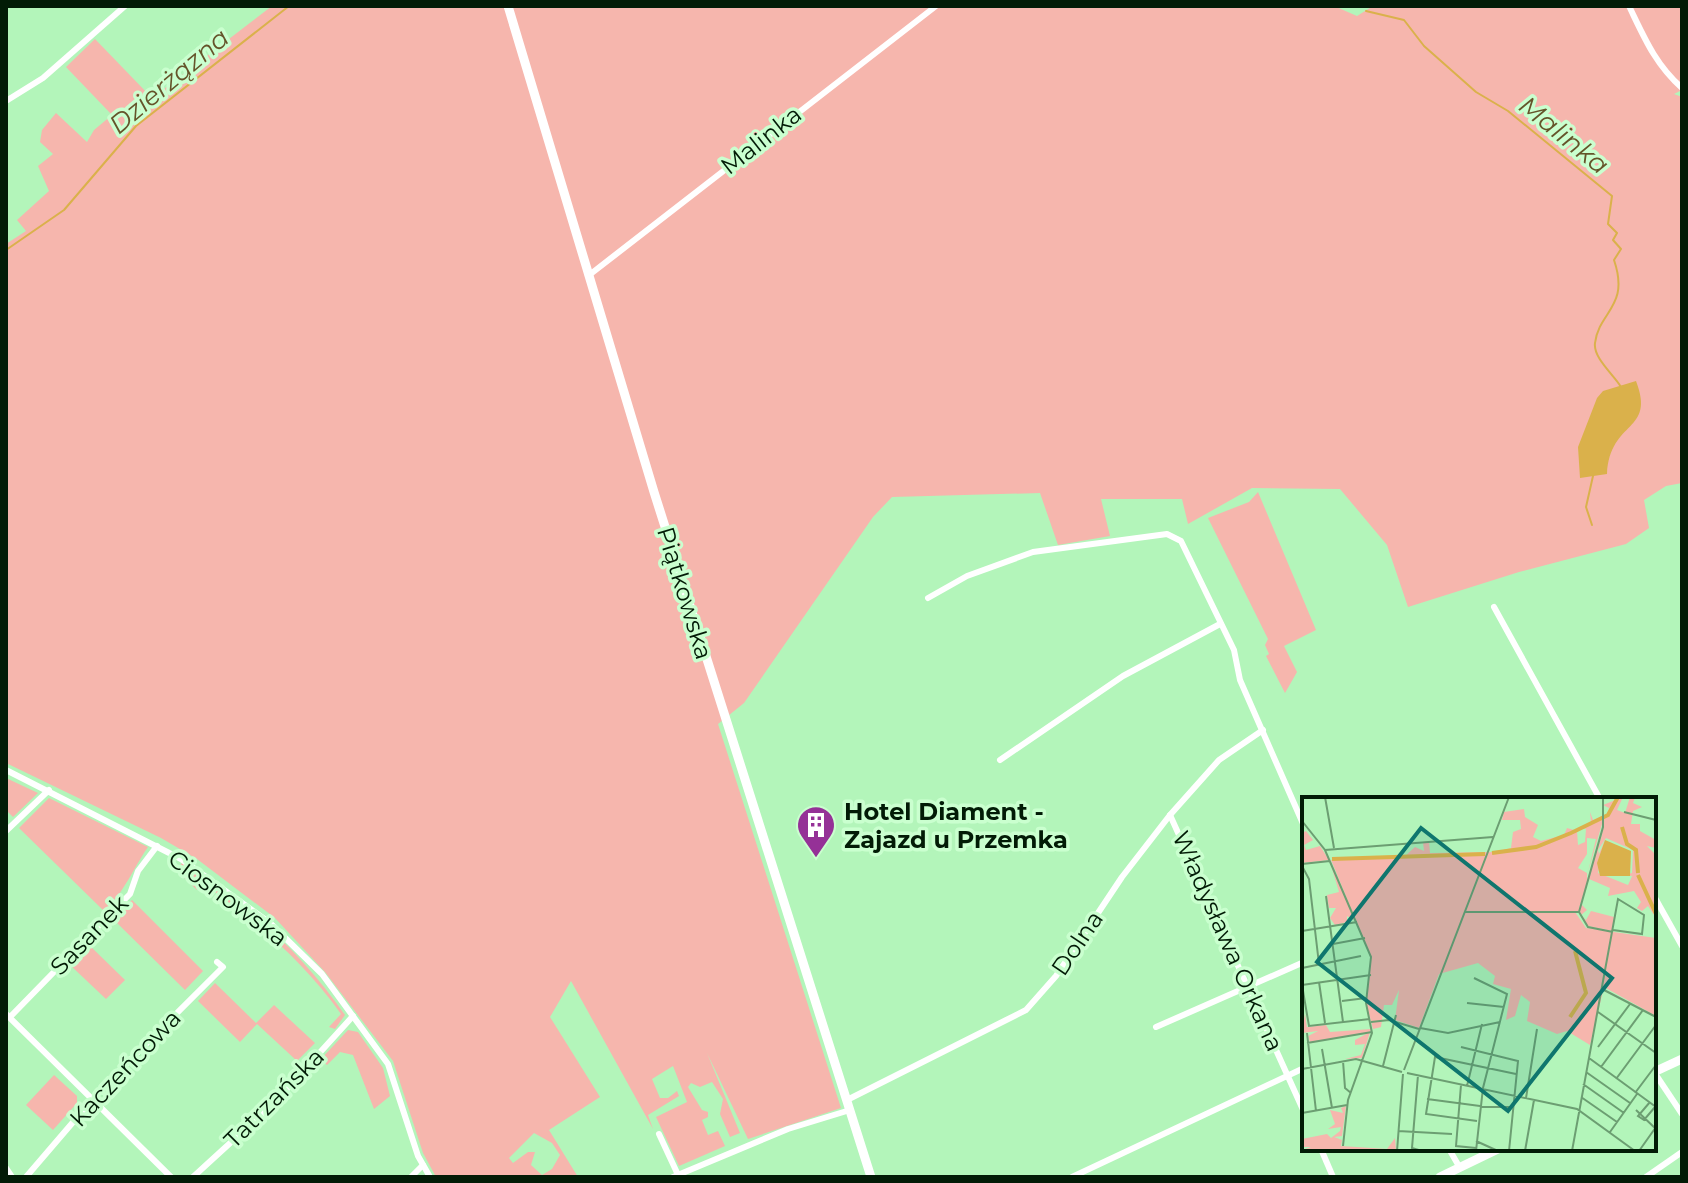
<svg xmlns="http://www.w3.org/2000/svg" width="1688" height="1183" viewBox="0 0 1688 1183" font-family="Montserrat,sans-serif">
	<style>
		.green { fill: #f6b6ad; fill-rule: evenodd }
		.water { fill: #dab14b }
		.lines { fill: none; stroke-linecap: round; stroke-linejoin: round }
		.stream { stroke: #dab14b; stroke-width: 2 }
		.street { stroke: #fff; stroke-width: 6 }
		.secondary { stroke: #fff; stroke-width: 9 }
		.labels { text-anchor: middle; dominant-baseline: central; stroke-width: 7; stroke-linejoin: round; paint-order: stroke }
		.street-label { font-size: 24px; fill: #021b06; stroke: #caffcf }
		.poi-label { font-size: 24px; font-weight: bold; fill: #021b06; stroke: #caffcf; text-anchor: start }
		.water-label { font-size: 26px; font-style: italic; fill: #65542a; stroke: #caffcf }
		.inset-river { fill: none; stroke: #dab14b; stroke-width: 4 }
		.inset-road { fill: none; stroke: #6c9e72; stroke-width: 2 }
		.view { fill: #0f766e; fill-opacity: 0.15; stroke: #0f766e; stroke-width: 4 }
		.inset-edge { fill: none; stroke: #021b06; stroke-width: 4 }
	</style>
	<rect width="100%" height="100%" fill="#b3f5ba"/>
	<!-- green -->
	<g class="green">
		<path d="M272,6H1334L1357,16L1373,6H1682V90L1674,94L1682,97V483L1666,486L1644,500L1649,528L1626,544L1519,572L1408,607L1387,545L1340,489L1252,488L1188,524L1182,499H1101L1110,536L1058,545L1040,493L892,497L873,517L744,703L718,724L841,1108L748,1139L707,1053L740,1133L730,1137L720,1114L723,1099L712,1082L700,1087L691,1083L688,1087L702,1110L708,1112V1117L702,1120L708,1135L718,1131L725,1146L679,1166L656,1117L687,1102L673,1066L652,1079L660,1098H668L677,1091L679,1096L648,1115L653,1129L571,981L550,1017L600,1097L549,1130L578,1177H436L423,1153L393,1061L325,972L275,918L197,859L161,838L6,763V244L26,231L17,220L49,191L38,166L53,154L40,142L42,130L56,113L87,142L94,130L112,115L66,67L95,39L152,98ZM534,1133L552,1143L560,1155L552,1169L542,1175L531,1165L535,1152H528L513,1163L509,1158Z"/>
		<polygon points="1258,492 1316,630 1284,646 1297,672 1285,693 1266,656 1269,654 1265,645 1268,639 1208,518 1249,502"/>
		<polygon points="6,778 38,793 13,817 6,810"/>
		<path d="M49,798L148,847C131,872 126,890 104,911L19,828Z"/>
		<path d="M182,863C246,902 302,953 345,1015L335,1029L329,1027L341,1014C303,960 257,923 204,884L197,890L176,870Z"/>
		<polygon points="132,900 203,971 185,990 113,919"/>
		<polygon points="88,944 125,980 106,999 69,964"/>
		<polygon points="215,983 256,1023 274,1005 315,1043 297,1061 257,1024 240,1042 198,1001"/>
		<polygon points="348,1030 358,1032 383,1068 390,1096 374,1109 353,1055 340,1052 327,1065 321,1059"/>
		<polygon points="54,1075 77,1096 77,1103 53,1130 26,1105"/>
	</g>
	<!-- water -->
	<path class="water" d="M1636,381C1656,433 1610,419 1607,474L1580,478L1578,447L1597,398L1603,391Z"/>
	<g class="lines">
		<!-- stream -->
		<g class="stream">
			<path d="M1366,11L1404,20L1424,46L1476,92L1508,111L1612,196L1608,224L1617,233L1613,240L1621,249L1614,260C1630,307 1599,311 1595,343C1593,358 1614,375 1621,387"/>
			<polyline points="6,250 64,210 136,126 289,6"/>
			<polyline points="1592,525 1586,507 1593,476"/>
		</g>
		<!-- street -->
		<g class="street">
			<path d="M1629,6C1644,37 1655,64 1682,88"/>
			<polyline points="6,101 43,78 125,6"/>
			<polyline points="588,276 936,6"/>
			<polyline points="928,598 967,576 1033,552 1167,534 1181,541 1234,650 1240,680 1304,826"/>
			<polyline points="1494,607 1600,799"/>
			<polyline points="1000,760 1123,676 1220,624"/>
			<polyline points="6,770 181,859 270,923 322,974 388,1064 418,1156 430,1177"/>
			<polyline points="1170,815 1304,1112"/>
			<polyline points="6,831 49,790"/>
			<polyline points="1654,896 1682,946"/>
			<polyline points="6,1014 171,1177"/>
			<polyline points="10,1017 130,894 138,871 157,846"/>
			<polyline points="1156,1027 1304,962"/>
			<polyline points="1654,1072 1682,1114"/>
			<polyline points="847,1100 1026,1010 1056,976 1122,877 1170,815 1219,760 1263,730"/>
			<polyline points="659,1134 679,1177"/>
			<polyline points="1321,1149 1333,1177"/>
			<polyline points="1449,1149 1460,1168"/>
			<polyline points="6,1168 12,1177"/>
			<polyline points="26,1177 104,1086 223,967 217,962"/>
			<polyline points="193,1177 275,1102 353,1016"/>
			<polyline points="411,1177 423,1165"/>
			<polyline points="673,1177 788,1129 850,1110"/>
			<polyline points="1072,1177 1304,1068"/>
			<polyline points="1646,1177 1682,1152"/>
		</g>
		<!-- secondary -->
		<g class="secondary">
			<polyline points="508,6 654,492 871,1177"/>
			<polyline points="1654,1072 1682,1059"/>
			<polyline points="1440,1177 1498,1149"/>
		</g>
	</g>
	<!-- icons -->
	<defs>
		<g id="building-pin" transform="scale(2)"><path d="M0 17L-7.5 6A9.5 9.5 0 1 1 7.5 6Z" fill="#953197" stroke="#caffcf"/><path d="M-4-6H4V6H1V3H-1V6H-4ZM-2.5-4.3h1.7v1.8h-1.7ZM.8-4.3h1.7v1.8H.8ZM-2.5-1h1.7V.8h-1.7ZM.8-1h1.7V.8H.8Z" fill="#fff"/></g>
	</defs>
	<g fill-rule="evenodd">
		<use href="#building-pin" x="816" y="825"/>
	</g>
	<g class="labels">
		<!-- street labels -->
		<g class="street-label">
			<text transform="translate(761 140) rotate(-38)">Malinka</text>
			<text transform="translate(685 593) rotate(73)">Piątkowska</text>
			<text transform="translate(228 898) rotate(37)">Ciosnowska</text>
			<text transform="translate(89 935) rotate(-46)">Sasanek</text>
			<text transform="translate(1228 941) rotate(66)">Władysława Orkana</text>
			<text transform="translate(1077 943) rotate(-56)">Dolna</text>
			<text transform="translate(125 1068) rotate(-47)">Kaczeńcowa</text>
			<text transform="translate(274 1098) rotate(-45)">Tatrzańska</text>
		</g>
		<!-- poi labels -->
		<g class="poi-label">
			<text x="844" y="811">Hotel Diament -<tspan x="844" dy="28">Zajazd u Przemka</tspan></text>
		</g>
		<!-- water labels -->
		<g class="water-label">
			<text transform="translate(169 81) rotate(-40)">Dzierżązna</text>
			<text transform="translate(1564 135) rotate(39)">Malinka</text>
		</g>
	</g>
	<!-- overview -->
	<g transform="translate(1302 797)">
		<rect width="354" height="354" fill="#b3f5ba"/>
		<path d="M321,0L315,13L323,16L328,0H333L331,6L340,10L331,14L329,27H338V34L354,43V51L345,49L354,58V121L346,109L340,114L335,111L339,105L332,94L306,99L308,91L287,82L277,111L280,108L285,113L279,118L284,123L289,114L312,120L310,134L286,129L278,117V113L273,115L284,131L354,141V219L302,190L288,248L265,234L255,237L225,224L228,205L219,198L213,219L204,223L209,192L191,187L193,179L176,166L137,177L117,231L93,223L97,193L90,208H82L79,230L71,232L64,206L69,160L29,63L102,60L113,50L122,54L121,45L127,44L128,56L194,55L209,51L211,35L219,32L218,23H200L202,15L222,12L223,20L236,28L231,40L239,44L262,38L265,31L275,34L276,48L283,45L284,32L277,31L289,25L288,15L291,23L300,20V27L286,75L294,42L285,41V57L276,71L285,76V83L300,38L302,20L307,19L310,14L305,17L307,11L301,8ZM304,41L331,53L330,76L321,78L330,79L332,75L326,88L296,76L303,43L297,57L296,53ZM4,34L11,43L2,48L4,53L18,49L27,63L0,66V36ZM29,68L54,124L45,119V125L33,128L28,121L34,111H27L25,98L37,95ZM3,217L5,230L24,228L28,235L69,232L60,261L43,262L59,258L63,247L53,248V243L66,236L8,245L6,239L16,234L0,236ZM44,309L40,339L32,340L40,343L39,349L85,352L93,341L94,354L0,353L9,350H0V342L25,337L29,341L38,334L39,330L26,332L33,327L28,313L41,316L39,311Z" fill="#f6b6ad" fill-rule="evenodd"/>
		<path d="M303,43L329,54L328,79H298L295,66Z" fill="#dab14b"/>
		<path class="inset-river" d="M320,30L325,47L334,53L336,76M190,56L234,50L269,36L306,18L316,0M30,62L183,57M336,78L354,117M268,220L284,196L273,154"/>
		<path class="inset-road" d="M23,0L32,51M216,0L300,1M322,15L354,23M0,24L23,53L69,160L64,206L70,236L46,303L41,349M23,53L191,40M0,67L28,64M0,69L7,82L17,167M24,99L41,225M163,115H277M277,115L301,30V0M277,115L286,130L311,135M0,134L55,125M31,147L63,141M0,171L59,159M172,181L205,197L181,291L174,354M17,185L23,226M0,188L7,229L68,222M0,188L69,178M302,193L354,220M40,204L64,201M165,206L202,210M296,215L354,256M69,225L87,223L117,232M118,231L146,236L198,225M5,236L14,314M5,246L70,235M159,250L216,264L207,354M296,250L328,207M20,252L30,311M287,261L354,310M41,264L43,291L49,296M81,269L94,218M299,270L341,213M0,272L54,262L100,275M102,273L207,0M284,275L328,306M105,276L275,312L333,354M116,278L110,351L120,354M314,282L354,228M281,287L322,316M159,288L154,349L174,351M165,289L180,227M333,296L354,268M279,300L315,325M224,301L235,232M125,302L178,309M348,305L336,319L342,323L353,310M178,310H211M334,313L354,332M0,316L45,308M175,324L124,317L133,260L214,277M96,334L150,337M308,335L335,297M174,344L196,354M95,354L101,277M223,354L232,303M270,354L316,102L342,118L340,137L311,133M337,354L354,330"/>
		<path class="view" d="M119,31L310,181L206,314L15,165Z"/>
		<rect width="354" height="354" class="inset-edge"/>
	</g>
	<!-- border -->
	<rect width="1688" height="1183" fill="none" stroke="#021b06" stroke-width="16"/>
</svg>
